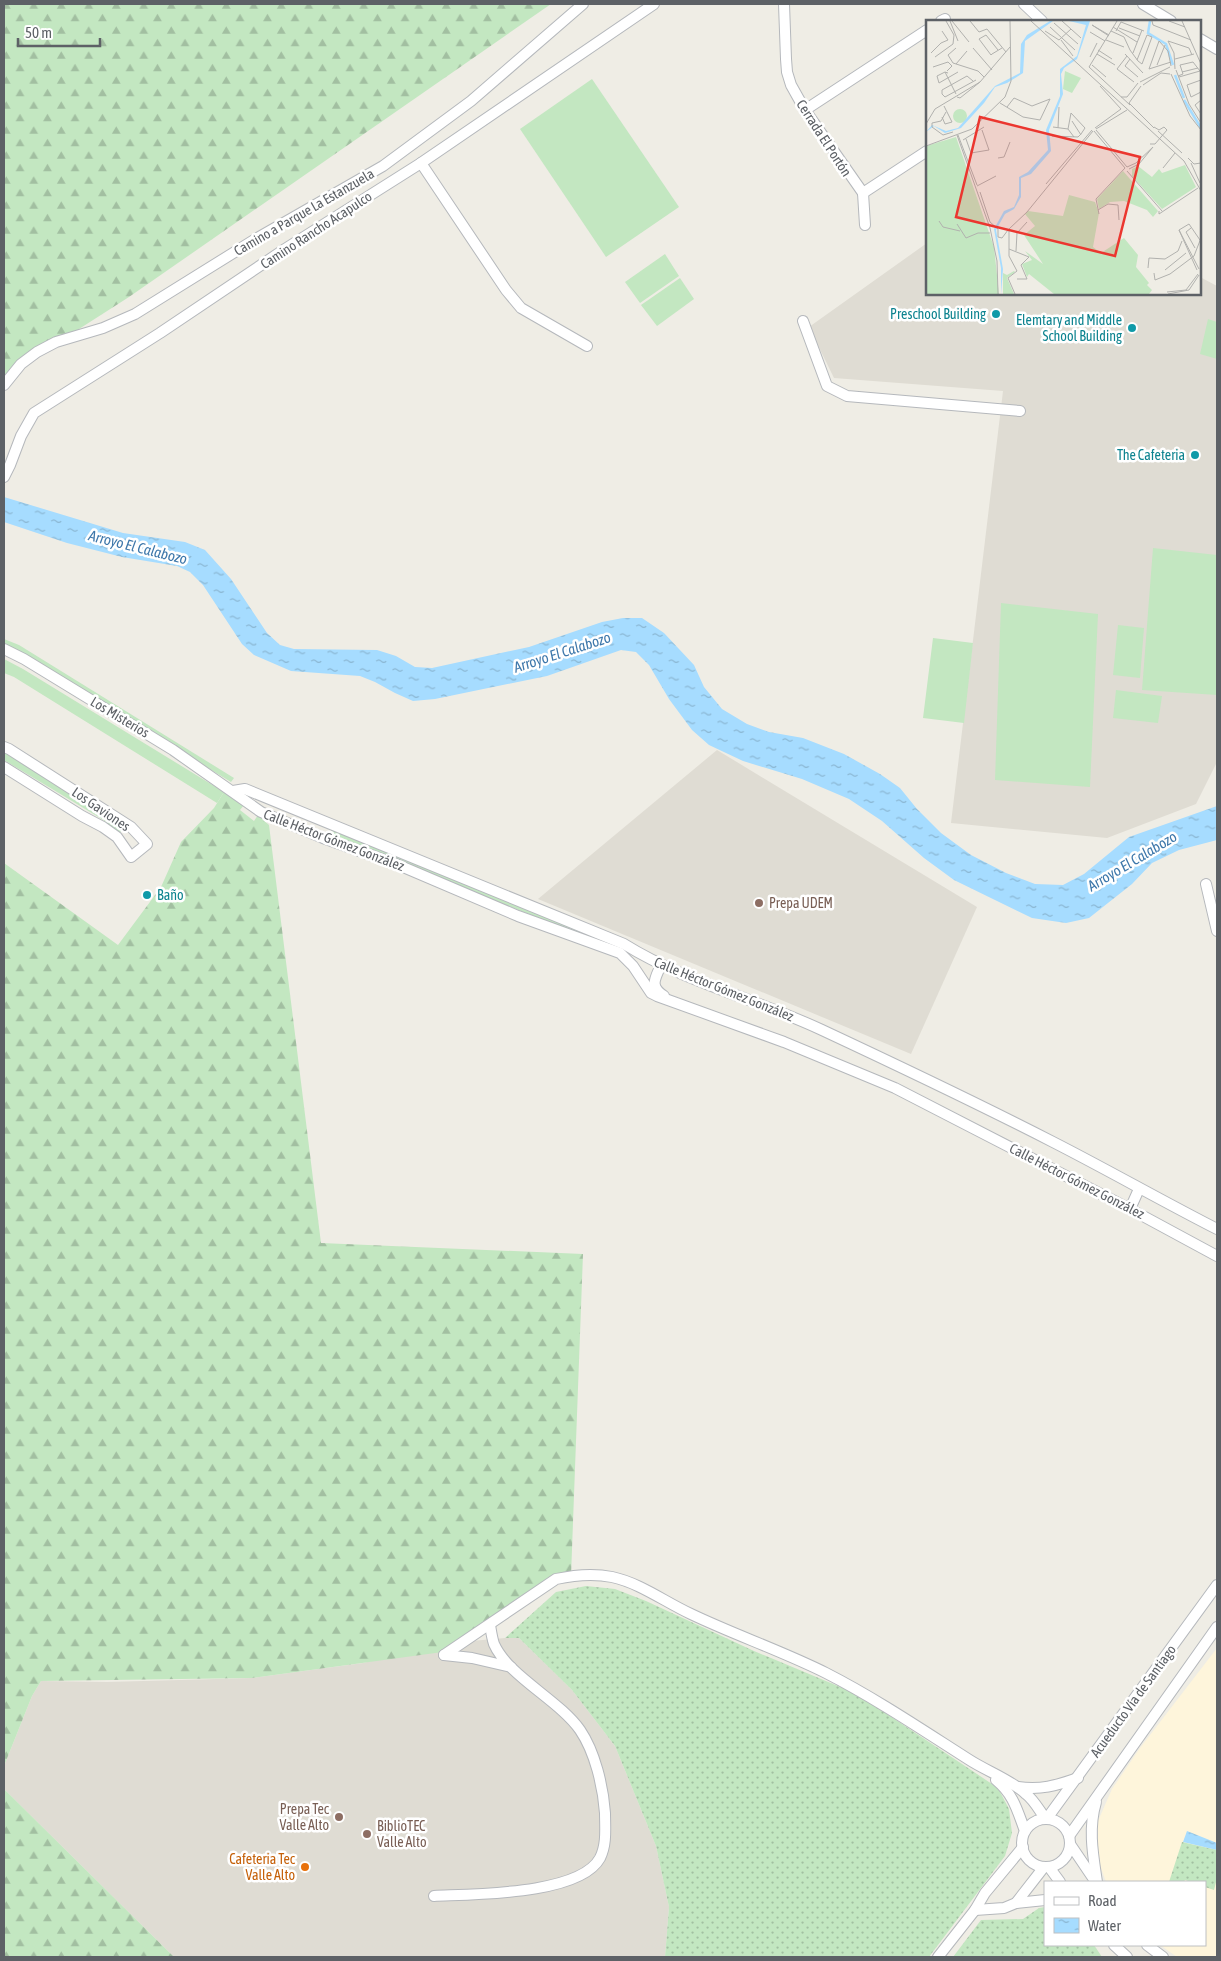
<svg xmlns="http://www.w3.org/2000/svg" width="1221" height="1961" viewBox="0 0 1221 1961" font-family="'Asap Condensed',sans-serif">
	<style>
		.commercial { fill: #fef5db }
		.education { fill: #dfdcd3 }
		.grass { fill: url(#grass-dots) }
		.forest { fill: url(#forest-firs) }
		.garden { fill: #c3e7c1 }
		.water { fill: url(#water-ripples) }
		.lines { fill: none; stroke-linecap: round; stroke-linejoin: round }
		.minor-casing { stroke: #b5b8bc; stroke-width: 12 }
		.minor { stroke: #fff; stroke-width: 10 }
		.culture-dot { fill: #0f9aa8; stroke: #fff; stroke-width: 2 }
		.education-dot { fill: #8d6e63; stroke: #fff; stroke-width: 2 }
		.food-dot { fill: #e8710a; stroke: #fff; stroke-width: 2 }
		.labels { text-anchor: middle; dominant-baseline: central; stroke-width: 5; stroke-linejoin: round; paint-order: stroke }
		.street-label { font-size: 14px; fill: #5d6166; stroke: #fff }
		.culture-label { font-size: 14px; fill: #0d838f; stroke: #fff; text-anchor: end }
		.education-label { font-size: 14px; fill: #785e54; stroke: #fff; text-anchor: start }
		.food-label { font-size: 14px; fill: #c56008; stroke: #fff; text-anchor: end }
		.water-label { font-size: 15px; font-style: italic; fill: #3d77aa; stroke: #fff }
		.inset-river { fill: none; stroke: #a6dcff; stroke-width: 2.5 }
		.inset-road { fill: none; stroke: #b1b1ae; stroke-width: 1 }
		.view { fill: #eb362f; fill-opacity: 0.15; stroke: #eb362f; stroke-width: 2.5 }
		.inset-edge { fill: none; stroke: #5d6166; stroke-width: 2.5 }
	</style>
	<defs>
		<pattern id="grass-dots" width="8" height="8" patternUnits="userSpaceOnUse" patternTransform="scale(1.25)"><rect width="8" height="8" fill="#c3e7c1"/><path d="M2 2h.1M6 6h.1" fill="none" stroke="#a2bfa1" stroke-width="1.8" stroke-linecap="round"/></pattern>
		<pattern id="forest-firs" width="22" height="20" patternUnits="userSpaceOnUse" patternTransform="scale(1.25)"><rect width="22" height="20" fill="#c3e7c1"/><path d="M5 1l3.5 6h-7zM16 11l3.5 6h-7z" fill="#a2bfa1"/></pattern>
		<pattern id="water-ripples" width="26" height="14" patternUnits="userSpaceOnUse" patternTransform="scale(1.25)"><rect width="26" height="14" fill="#a6dcff"/><path d="M2 4q2-2 4 0t4 0M15 11q2-2 4 0t4 0" fill="none" stroke="#8ab6d2"/></pattern>
	</defs>
	<rect width="100%" height="100%" fill="#efede5"/>
	<!-- commercial -->
	<polygon class="commercial" points="1217,1648 1217,1957 1177,1957 1160,1945 1205,1945 1205,1882 1106,1882 1098,1860 1098,1821 1112,1789 1140,1748"/>
	<!-- education -->
	<g class="education">
		<polygon points="927,243 927,294 1200,294 1200,277 1217,286 1217,762 1196,804 1107,838 951,823 1003,391 834,378 809,327"/>
		<polygon points="717,750 977,907 911,1054 538,899"/>
		<polygon points="505,1638 519,1638 572,1690 615,1746 656,1846 669,1907 665,1957 174,1957 4,1789 4,1766 32,1696 41,1681 107,1682 252,1678 363,1663 449,1643"/>
	</g>
	<!-- grass -->
	<g class="grass">
		<polygon points="586,1586 615,1589 646,1601 754,1651 857,1694 998,1788 1009,1809 1012,1833 1005,1856 929,1957 665,1957 669,1907 656,1846 615,1746 572,1690 519,1638 505,1638 556,1592"/>
		<polygon points="1182,1842 1217,1850 1217,1878 1214,1890 1205,1887 1205,1882 1191,1882 1185,1880 1184,1882 1169,1882"/>
		<polygon points="1045,1907 1045,1945 1094,1945 1102,1957 953,1957 981,1920 1023,1919 1039,1908"/>
	</g>
	<!-- forest -->
	<g class="forest">
		<polygon points="4,4 551,4 129,297 4,377"/>
		<polygon points="224,792 244,805 240,810 254,821 258,815 269,825 321,1243 583,1254 571,1576 450,1651 252,1678 41,1681 32,1696 4,1766 4,863 118,945 161,887 181,842 214,808"/>
		<polygon points="4,1789 174,1957 4,1957"/>
	</g>
	<!-- garden -->
	<g class="garden">
		<polygon points="592,79 679,207 606,257 520,129"/>
		<polygon points="665,254 679,276 640,303 625,282"/>
		<polygon points="680,278 694,299 657,326 641,305"/>
		<polygon points="1208,319 1217,322 1217,359 1200,354"/>
		<polygon points="1153,548 1217,555 1217,695 1142,690"/>
		<polygon points="1001,603 1098,614 1090,787 995,780"/>
		<polygon points="1118,625 1144,628 1140,678 1113,675"/>
		<polygon points="933,638 973,643 964,723 923,718"/>
		<polygon points="4,639 19,645 234,778 231,782 4,644"/>
		<polygon points="4,659 23,669 224,792 217,803 14,677 4,673"/>
		<polygon points="1116,690 1162,696 1158,723 1113,718"/>
		<polygon points="4,752 101,811 124,828 119,833 105,821 4,760"/>
		<polygon points="332,830 596,938 597,941 330,835"/>
	</g>
	<!-- water -->
	<g class="water">
		<polygon points="4,497 123,533 185,542 205,550 231,579 267,633 280,645 294,649 377,650 396,656 415,667 432,668 529,647 602,622 623,618 642,618 664,633 694,665 704,687 722,709 747,724 769,732 803,738 844,754 880,774 900,788 917,809 941,833 971,855 1006,873 1035,884 1063,885 1084,874 1129,837 1217,806 1217,840 1179,850 1152,863 1132,884 1089,918 1066,923 1032,918 954,880 924,858 882,821 849,799 802,779 743,761 709,745 692,730 669,699 649,665 636,652 621,650 547,676 435,699 413,701 395,693 375,682 360,676 291,671 254,655 242,644 203,585 190,572 177,566 122,557 67,543 4,522"/>
		<polygon points="1187,1831 1217,1843 1217,1850 1183,1842"/>
	</g>
	<g class="lines">
		<!-- minor casing -->
		<g class="minor-casing">
			<g id="minor">
				<polyline points="784,4 786,59 787,72 791,85 805,110 863,193"/>
				<polyline points="1024,4 1042,21"/>
				<polyline points="1143,4 1171,21"/>
				<polyline points="941,21 945,19"/>
				<polyline points="1200,39 1217,49"/>
				<polyline points="805,110 927,30"/>
				<polyline points="421,163 506,290 521,308 587,346"/>
				<polyline points="863,193 927,151"/>
				<polyline points="863,193 865,225"/>
				<polyline points="803,321 827,386 847,396 1020,411"/>
				<polyline points="4,385 21,364 37,352 56,342 103,328 135,314 254,240 383,166 471,101 583,4"/>
				<polyline points="4,477 10,465 21,436 34,413 160,333 285,249 421,163 654,4"/>
				<polyline points="4,649 24,659 173,750 261,812 323,838 396,864 518,916 620,953 633,966 651,993 657,996 784,1042 895,1088 1130,1209 1217,1256"/>
				<polyline points="4,747 9,749 131,827 147,844 131,857 117,837 103,827 82,816 4,767"/>
				<path d="M233,791L245,789L624,944C685,982 756,999 822,1030C899,1066 977,1103 1053,1142C1108,1170 1162,1201 1217,1229"/>
				<polyline points="1206,884 1217,931"/>
				<path d="M661,965C655,979 649,986 664,996"/>
				<polyline points="1130,1209 1139,1189"/>
				<path d="M444,1655L556,1579C574,1575 593,1573 612,1577C640,1583 665,1602 691,1614C735,1635 782,1651 826,1673C875,1698 921,1729 968,1759C986,1771 1010,1779 1026,1794C1034,1800 1039,1810 1045,1818"/>
				<polyline points="444,1655 472,1658 511,1667"/>
				<path d="M996,1780C1014,1795 1017,1810 1025,1831"/>
				<path d="M1018,1787C1041,1790 1055,1786 1078,1778"/>
				<path d="M1096,1802C1088,1829 1093,1855 1097,1882"/>
				<polyline points="1048,1817 1217,1585"/>
				<circle cx="1046" cy="1843" r="24"/>
				<polyline points="1069,1836 1217,1627"/>
				<polyline points="1070,1844 1095,1881"/>
				<polyline points="1049,1867 1060,1882"/>
				<path d="M434,1896C473,1894 580,1895 600,1858C607,1844 605,1828 605,1813C603,1786 595,1752 580,1730C559,1700 508,1676 494,1644C492,1638 491,1631 490,1625"/>
				<polyline points="1016,1903 1045,1900"/>
				<polyline points="975,1910 1004,1908 1016,1903 1044,1867"/>
				<polyline points="1114,1945 1127,1957"/>
				<polyline points="1147,1945 1163,1957"/>
				<polyline points="938,1957 975,1910 985,1893 1023,1847"/>
			</g>
		</g>
		<!-- minor -->
		<use href="#minor" class="minor"/>
	</g>
	<!-- markers -->
	<g class="culture-dot">
		<circle cx="996" cy="314" r="5"/>
		<circle cx="1132" cy="328" r="5"/>
		<circle cx="1195" cy="455" r="5"/>
		<circle cx="147" cy="895" r="5"/>
	</g>
	<g class="education-dot">
		<circle cx="759" cy="903" r="5"/>
		<circle cx="339" cy="1817" r="5"/>
		<circle cx="367" cy="1834" r="5"/>
	</g>
	<circle class="food-dot" cx="305" cy="1867" r="5"/>
	<g class="labels">
		<!-- street labels -->
		<g class="street-label">
			<text transform="translate(824 138) rotate(57)">Cerrada El Portón</text>
			<text transform="translate(304 212) rotate(-30)">Camino a Parque La Estanzuela</text>
			<text transform="translate(316 230) rotate(-33)">Camino Rancho Acapulco</text>
			<text transform="translate(120 717) rotate(31)">Los Misterios</text>
			<text transform="translate(101 809) rotate(34)">Los Gaviones</text>
			<text transform="translate(334 840) rotate(21)">Calle Héctor Gómez González</text>
			<text transform="translate(724 989) rotate(22)">Calle Héctor Gómez González</text>
			<text transform="translate(1077 1181) rotate(27)">Calle Héctor Gómez González</text>
			<text transform="translate(1133 1701) rotate(-54)">Acueducto Vía de Santiago</text>
		</g>
		<!-- culture labels -->
		<g class="culture-label">
			<text x="986" y="314">Preschool Building</text>
			<text x="1122" y="320">Elemtary and Middle<tspan x="1122" dy="16">School Building</tspan></text>
			<text x="1185" y="455">The Cafeteria</text>
			<text x="157" y="895" text-anchor="start">Baño</text>
		</g>
		<!-- education labels -->
		<g class="education-label">
			<text x="769" y="903">Prepa UDEM</text>
			<text x="329" y="1809" text-anchor="end">Prepa Tec<tspan x="329" dy="16">Valle Alto</tspan></text>
			<text x="377" y="1826">BiblioTEC<tspan x="377" dy="16">Valle Alto</tspan></text>
		</g>
		<!-- food labels -->
		<g class="food-label">
			<text x="295" y="1859">Cafeteria Tec<tspan x="295" dy="16">Valle Alto</tspan></text>
		</g>
		<!-- water labels -->
		<g class="water-label">
			<text transform="translate(138 547) rotate(14)">Arroyo El Calabozo</text>
			<text transform="translate(562 652) rotate(-18)">Arroyo El Calabozo</text>
			<text transform="translate(1132 861) rotate(-31)">Arroyo El Calabozo</text>
		</g>
	</g>
	<!-- overview -->
	<g transform="translate(926 20)">
		<rect width="275" height="275" fill="#efede5"/>
		<path d="M259,145L270,167L236,189L206,156V149L212,146L226,157L233,149L236,153ZM197,151L232,191L227,197L221,190L198,181L184,182L173,189L171,179Z" fill="#c3e7c1"/>
		<path d="M30,117L68,227L73,274H0V126ZM143,175L169,182L173,193L167,227L175,233L198,218L212,235L210,247L223,263L221,265L226,270L223,274H128L103,254L101,257L96,244L106,240L99,231L117,244L98,215L109,206L99,194L102,191L137,196Z" fill="#c3e7c1"/>
		<path d="M139,51L155,58L146,73L137,69Z" fill="#c3e7c1"/>
		<path d="M27 96a7 7 0 1 1 14 0a7 7 0 1 1-14 0ZM88,251L89,252L81,258L88,274H77V253L81,255Z" fill="#c3e7c1"/>
		<path d="M124,1H127L99,21L97,53L81,63L69,67L58,83L35,108L19,113L8,106L0,112L6,105L20,111L32,108L69,66L94,53L95,24L101,15ZM143,1H164L151,39L138,48L135,54L137,74L123,110L125,131L105,154L95,158V177L88,189L79,194L70,210L77,249L75,274V248L68,209L78,191L88,187L93,175V157L102,152L122,130L120,110L134,76V49L151,36L160,5Z" fill="#a6dcff"/>
		<path class="inset-river" d="M224,1L222,13L240,24L247,45M249,55L258,78M258,80L275,108"/>
		<path class="inset-road" d="M24,1L32,21M26,1L43,22M44,1L53,12L61,9M105,1L258,141L275,171M136,1L155,18M191,1L163,47L204,85M226,1L227,5L265,20M243,1L259,7M256,1L275,44M128,3L152,24M124,7L149,30M187,7L211,22M193,8L214,16M61,9L80,32M119,11L133,20L145,9M185,11L198,17L204,30L212,41L216,44L226,17L221,15L211,40M190,11L195,2L218,11M164,12L179,21M183,16L166,5L183,15M135,20L147,36M180,20L198,27M242,21L263,28L266,35M242,21L248,33L249,49M30,28L22,35L27,43L52,51L58,57M47,28L66,50M72,30L60,15L53,19L65,35L66,34L76,28M172,30L186,39M5,33L15,23L22,20L16,11M207,33L216,10M171,34L189,45M199,34L217,53M9,37L27,24L28,15L20,1M164,37L171,23M204,39L199,46L212,57M249,39L268,34M30,44L41,31M166,45L180,57M231,45L239,25M7,47L22,42L26,46L21,51M191,49L208,62M191,49L201,36M223,49L233,21L242,31L245,46M223,49L245,42M250,50L263,84L275,103M19,52L11,56L13,63L32,52M256,52L272,48M22,53L19,52L30,74M245,54L264,96L275,110M252,56L257,54L254,45L267,42L274,51L253,57M275,60L261,65L265,77L275,72M47,61L41,56L16,70V74L19,77L50,60M214,62L244,47M217,65L235,53L244,54M215,66L203,83L228,108M31,77L34,78L54,62M195,77H201L212,63M275,80L269,85L275,94M74,83L97,97L114,100L124,79L106,86L88,78L81,87M20,92L15,101L6,103V107L17,115L27,112M16,97L19,104L26,102L18,86M146,101L155,115M0,104L9,89L54,62L84,27M127,107L142,109M132,108L133,87M169,108L195,89L174,66M170,109L201,90M56,110L63,130M170,110L201,147M168,111L199,148M232,111L256,133M31,115L64,208L71,241L72,274M32,115L51,165M126,116L152,117L155,114L159,108L145,93L142,109L148,117M40,119L45,133L63,130M37,120L58,107M224,124H229L241,110L238,107L233,110L228,107M0,126L46,109L79,77L85,61L84,1M72,138L78,137L84,122M262,138L268,144L275,143M265,143L274,163M201,147L210,143L227,127L213,144L203,149M237,148L249,133M201,151L236,191M120,164L166,110M51,166L70,156M54,172L64,202L72,209V217L76,218L82,210M172,190L182,184L192,185L193,200M233,191V194L272,168M173,194L170,179L199,148M13,201L17,207L34,211M31,204L40,218L52,213H64M265,208L260,212L269,228M253,210L271,250M253,210L273,249M253,210L263,204L274,220M83,229L103,237L95,245L101,259H91M90,231L91,213L101,202M222,248L223,238L239,239L252,231L256,221M239,250L260,233M228,253L229,260L244,254L268,236L275,218M241,272L260,270L272,254M89,274L82,258L91,251L83,236V209L101,192L167,111M242,274L263,270L273,255"/>
		<path class="view" d="M54,97L214,137L189,236L30,197Z"/>
		<rect width="275" height="275" class="inset-edge"/>
	</g>
	<!-- border -->
	<rect width="1221" height="1961" fill="none" stroke="#5d6166" stroke-width="10"/>
	<!-- legend -->
	<rect x="1044" y="1881" width="162" height="65" fill="#ffffff" stroke="#bec0c2"/>
	<rect x="1054" y="1897" width="25" height="8" fill="#ffffff" stroke="#bec0c2"/>
	<text x="1088" y="1906" font-size="15" fill="#5d6166">Road</text>
	<rect x="1054" y="1918" width="25" height="15" fill="url(#water-ripples)" stroke="#bec0c2"/>
	<text x="1088" y="1931" font-size="15" fill="#5d6166">Water</text>
	<!-- scale -->
	<path d="M18 38v8h82v-8" fill="none" stroke="#5d6166" stroke-width="2.5"/>
	<text x="25" y="38" font-size="15" fill="#5d6166" stroke="#ffffff" stroke-width="4" paint-order="stroke">50 m</text>
</svg>
